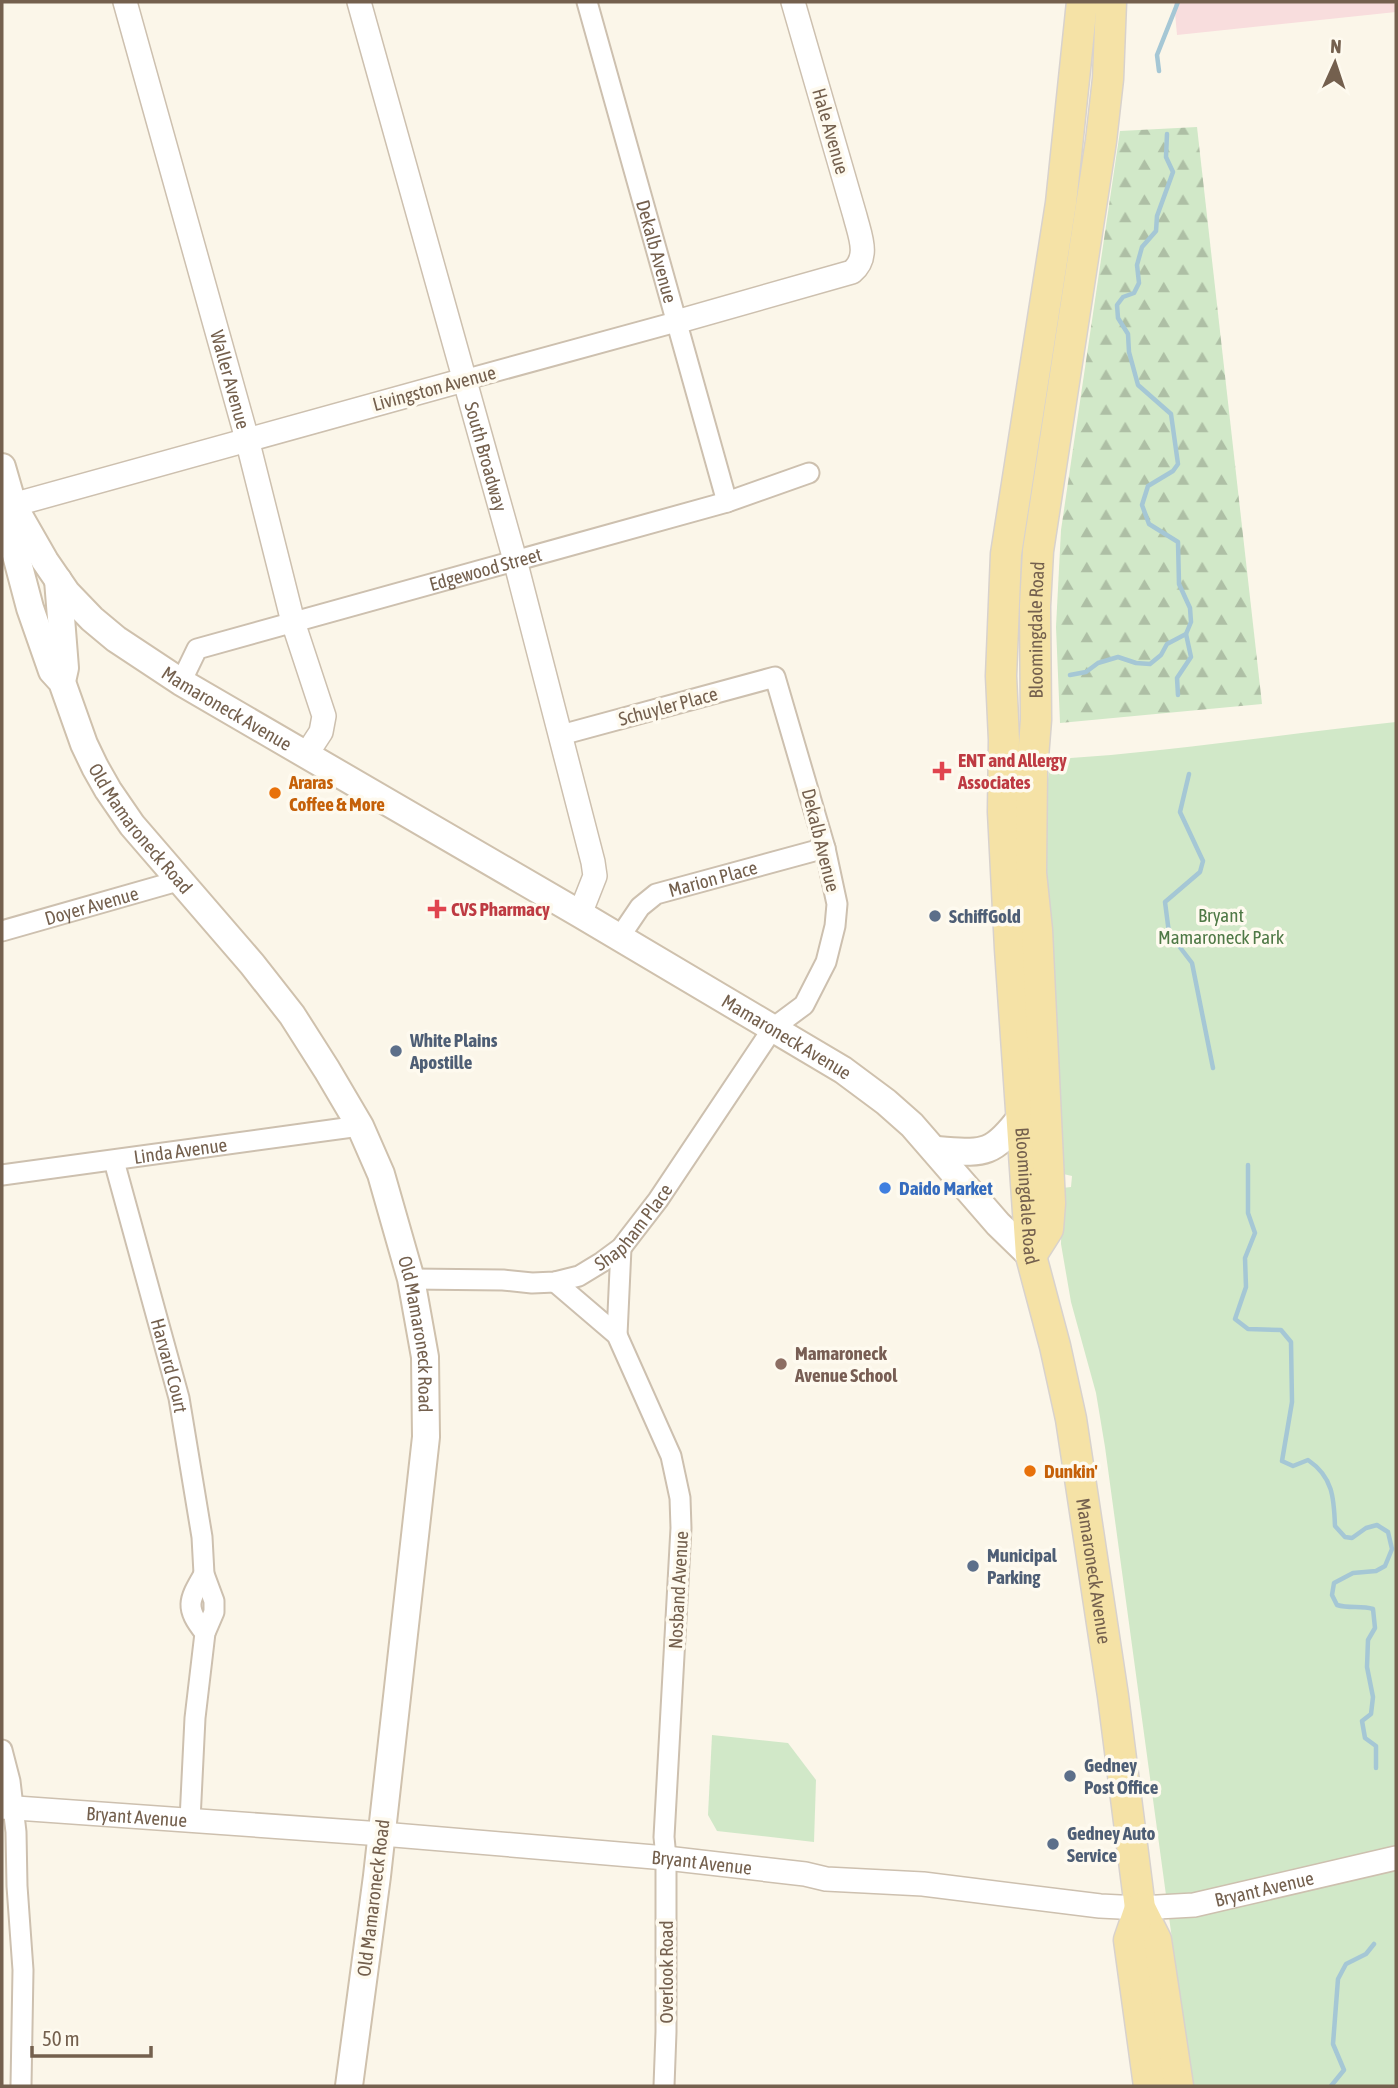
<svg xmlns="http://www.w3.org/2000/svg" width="1398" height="2088" viewBox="0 0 1398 2088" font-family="'Asap Condensed',sans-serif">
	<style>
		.medical { fill: #f8dddd }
		.forest { fill: url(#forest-firs) }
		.park { fill: #d1e8c8 }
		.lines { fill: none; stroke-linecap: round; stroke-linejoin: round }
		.stream { stroke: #a5c7d5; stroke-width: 4.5 }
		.minor-casing { stroke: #cdc0af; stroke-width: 23 }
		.tertiary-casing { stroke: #cdc0af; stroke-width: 26 }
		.secondary-casing { stroke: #cfc1ad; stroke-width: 30 }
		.primary-casing { stroke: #d8d2cd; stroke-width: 33 }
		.minor { stroke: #fff; stroke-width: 19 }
		.tertiary { stroke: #fff; stroke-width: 23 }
		.secondary { stroke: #fff; stroke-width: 26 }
		.primary { stroke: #f5e2a6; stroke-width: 30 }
		.health-dot { fill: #e0444e; stroke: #fefaef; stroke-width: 2.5 }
		.food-dot { fill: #e8710a; stroke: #fefaef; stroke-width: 2.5 }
		.service-dot { fill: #5c6f8a; stroke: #fefaef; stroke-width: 2.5 }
		.shop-dot { fill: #3f7fe0; stroke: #fefaef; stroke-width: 2.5 }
		.education-dot { fill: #8d6e63; stroke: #fefaef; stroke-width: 2.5 }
		.labels { text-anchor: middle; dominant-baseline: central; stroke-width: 7; stroke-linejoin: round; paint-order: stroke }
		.street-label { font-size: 19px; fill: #74604e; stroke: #fefaef }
		.health-label { font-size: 19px; font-weight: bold; fill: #be3a42; stroke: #fefaef; text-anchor: start }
		.food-label { font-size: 19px; font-weight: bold; fill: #c56008; stroke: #fefaef; text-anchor: start }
		.park-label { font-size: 19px; fill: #4f7946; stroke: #fefaef }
		.service-label { font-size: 19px; font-weight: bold; fill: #4e5e75; stroke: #fefaef; text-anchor: start }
		.shop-label { font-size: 19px; font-weight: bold; fill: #366cbe; stroke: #fefaef; text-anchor: start }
		.education-label { font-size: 19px; font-weight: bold; fill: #785e54; stroke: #fefaef; text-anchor: start }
	</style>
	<defs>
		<pattern id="forest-firs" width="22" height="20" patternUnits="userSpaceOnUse" patternTransform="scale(1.75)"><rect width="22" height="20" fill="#d1e8c8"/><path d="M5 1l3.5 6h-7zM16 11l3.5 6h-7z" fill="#aebfa5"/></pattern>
	</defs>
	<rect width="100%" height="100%" fill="#fbf6e9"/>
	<!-- medical -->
	<polygon class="medical" points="1174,2 1396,2 1396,12 1177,35"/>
	<!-- forest -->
	<polygon class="forest" points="1197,127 1262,704 1060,723 1056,627 1061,530 1120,131"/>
	<!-- park -->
	<g class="park">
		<path d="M1396,722V2086H1192L1105,1447L1096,1393L1071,1302L1061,1244L1062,1188L1071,1187L1072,1176L1059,1173L1045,942L1046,800L1049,769L1052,762L1057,759C1171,752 1283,734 1396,722Z"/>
		<polygon points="712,1735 788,1743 816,1780 814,1842 717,1831 708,1815"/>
	</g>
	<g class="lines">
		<!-- stream -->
		<g class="stream">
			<polyline points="1159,71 1157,55 1178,2"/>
			<polyline points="1070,675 1086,672 1098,663 1118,657 1136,663 1150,664 1161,655 1167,644 1186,634 1191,622 1190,608 1179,584 1178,542 1149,524 1142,505 1148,486 1173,471 1178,464 1171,414 1138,385 1129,352 1128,334 1118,318 1117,305 1123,297 1134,293 1139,283 1137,265 1142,247 1156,231 1157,216 1173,172 1166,157 1167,134"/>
			<polyline points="1178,695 1177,678 1191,657 1186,634"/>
			<polyline points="1189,774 1180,812 1203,861 1200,872 1165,902 1169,933 1192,963 1213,1068"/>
			<path d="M1248,1165V1213L1255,1233L1245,1258L1246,1287L1235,1319L1248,1329L1281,1330L1291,1342L1292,1402L1282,1461L1293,1466L1308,1460C1333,1477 1334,1498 1335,1526L1345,1537L1352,1538L1366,1528L1377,1525L1388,1532L1392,1549L1385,1566L1376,1571L1353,1573L1334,1583L1332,1595L1337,1605C1350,1609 1361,1605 1373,1609L1375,1628L1368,1640L1367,1667L1373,1697L1371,1714L1362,1721L1365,1738L1376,1746V1768"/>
			<polyline points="1331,2086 1344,2070 1333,2044 1338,1979 1346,1964 1366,1954 1374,1944"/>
		</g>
		<!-- minor casing -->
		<g class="minor-casing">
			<g id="minor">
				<path id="s1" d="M587,2L727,502"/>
				<polyline points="464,380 676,322"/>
				<path id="s2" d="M181,682L197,649L727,502L809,473"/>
				<path id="s3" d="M2,931L181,880"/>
				<path id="s4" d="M619,938L640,907L656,894L825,848"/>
				<path id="s5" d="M114,1161L179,1398L202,1537L204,1574L214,1601V1612L205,1633L195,1718L190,1820"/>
				<path id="s6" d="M2,1175L360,1126"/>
				<path id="s7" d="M411,1279L503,1280L532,1283L555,1282L579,1276L602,1262L621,1248L658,1200L773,1028L804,1005L826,962L835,926L837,904L825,848L775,677L561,735"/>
				<polyline points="555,1282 617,1335 671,1456 680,1498 681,1528 664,1837 666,1858 666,2032 664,2086"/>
				<polyline points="617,1335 621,1248"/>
				<path d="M204,1574C189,1600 184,1607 205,1633"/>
				<polyline points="2,1750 10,1781 16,1832 17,1886 23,1970 21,2086"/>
			</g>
		</g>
		<!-- tertiary casing -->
		<g class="tertiary-casing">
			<g id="tertiary">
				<path id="s8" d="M125,2L247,439L293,622L324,716L321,732L306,755"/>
				<path id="s9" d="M359,2L515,560L593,862L595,876L580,914"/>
				<path d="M676,322L852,272C870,257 860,236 855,216L793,2"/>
				<polyline points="2,508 464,380"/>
				<path id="s10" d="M2,1807L382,1834L666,1858L805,1874L826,1879L923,1884L1100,1906L1140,1908L1194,1905L1396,1858"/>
			</g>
		</g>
		<!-- secondary casing -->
		<g class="secondary-casing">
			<g id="secondary">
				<path id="s11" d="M2,467L13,505L45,561L67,593L92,619L116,639L181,682L580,914L843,1070L886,1102L912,1125L998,1224L1031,1256"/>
				<path id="s12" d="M13,505L11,536L30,608L52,671L62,682L84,744L95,767L108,790L132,825L252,964L292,1015L327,1070L360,1126L381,1174L411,1279L425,1357L426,1437L377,1876L349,2086"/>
				<polyline points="58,580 65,668 63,677"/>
				<path d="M936,1150C983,1153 991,1157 1021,1117"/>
			</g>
		</g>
		<!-- primary casing -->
		<g class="primary-casing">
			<g id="primary">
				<path id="s13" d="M1082,2L1061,203L1006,554L1001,676L1004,740L1003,812L1010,949L1031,1256L1055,1346L1071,1419L1113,1696L1140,1908L1156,1940L1178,2086"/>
				<path id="s14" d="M1034,1251L1048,1229L1050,1203L1037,930L1031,873L1032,770L1036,720L1035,606L1038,551L1101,141L1108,79L1111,2"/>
				<polyline points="1140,1908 1129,1940 1149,2086"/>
			</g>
		</g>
		<!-- minor -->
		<use href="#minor" class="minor"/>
		<!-- tertiary -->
		<use href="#tertiary" class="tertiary"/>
		<!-- secondary -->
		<use href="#secondary" class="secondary"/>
		<!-- primary -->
		<use href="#primary" class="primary"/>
	</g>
	<!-- markers -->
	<g class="health-dot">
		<path d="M938.5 760.5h7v7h7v7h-7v7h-7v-7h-7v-7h7z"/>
		<path d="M433.5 898.5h7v7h7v7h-7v7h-7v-7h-7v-7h7z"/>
	</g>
	<g class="food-dot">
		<circle cx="275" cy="793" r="7"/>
		<circle cx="1030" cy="1471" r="7"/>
	</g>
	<g class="service-dot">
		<circle cx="935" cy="916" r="7"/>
		<circle cx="396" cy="1051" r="7"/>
		<circle cx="973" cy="1566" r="7"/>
		<circle cx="1070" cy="1776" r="7"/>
		<circle cx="1053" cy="1844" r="7"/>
	</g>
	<circle class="shop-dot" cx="885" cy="1188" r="7"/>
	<circle class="education-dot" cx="781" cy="1364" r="7"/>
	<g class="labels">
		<!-- street labels -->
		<g class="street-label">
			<text transform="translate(831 131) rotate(74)">Hale Avenue</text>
			<text stroke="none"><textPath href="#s1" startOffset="259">Dekalb Avenue</textPath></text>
			<text stroke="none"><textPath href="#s8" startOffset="392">Waller Avenue</textPath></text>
			<text transform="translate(434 388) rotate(-15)">Livingston Avenue</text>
			<text stroke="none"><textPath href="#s9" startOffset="472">South Broadway</textPath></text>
			<text stroke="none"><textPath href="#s2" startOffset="336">Edgewood Street</textPath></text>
			<text stroke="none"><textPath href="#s14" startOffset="626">Bloomingdale Road</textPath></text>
			<text transform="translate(668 706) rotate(-15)">Schuyler Place</text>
			<text stroke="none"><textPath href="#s11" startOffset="341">Mamaroneck Avenue</textPath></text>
			<text stroke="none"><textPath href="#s12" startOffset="355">Old Mamaroneck Road</textPath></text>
			<text transform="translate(821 840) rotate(76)">Dekalb Avenue</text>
			<text stroke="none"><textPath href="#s4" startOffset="117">Marion Place</textPath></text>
			<text stroke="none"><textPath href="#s3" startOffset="93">Doyer Avenue</textPath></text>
			<text stroke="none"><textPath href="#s11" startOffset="990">Mamaroneck Avenue</textPath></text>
			<text stroke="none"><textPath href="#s6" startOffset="180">Linda Avenue</textPath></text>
			<text stroke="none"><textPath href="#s13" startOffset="1200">Bloomingdale Road</textPath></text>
			<text stroke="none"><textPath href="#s7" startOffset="243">Shapham Place</textPath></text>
			<text stroke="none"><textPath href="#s12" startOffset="943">Old Mamaroneck Road</textPath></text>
			<text stroke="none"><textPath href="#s5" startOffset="212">Harvard Court</textPath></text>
			<text stroke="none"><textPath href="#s13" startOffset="1582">Mamaroneck Avenue</textPath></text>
			<text transform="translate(678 1590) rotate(-87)">Nosband Avenue</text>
			<text stroke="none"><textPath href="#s10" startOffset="135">Bryant Avenue</textPath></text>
			<text stroke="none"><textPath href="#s10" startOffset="702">Bryant Avenue</textPath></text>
			<text stroke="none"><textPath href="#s10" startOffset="1269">Bryant Avenue</textPath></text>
			<text transform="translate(373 1898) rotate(-83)">Old Mamaroneck Road</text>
			<text transform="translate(666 1972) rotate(-90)">Overlook Road</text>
		</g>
		<!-- health labels -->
		<g class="health-label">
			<text x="958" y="760">ENT and Allergy<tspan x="958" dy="22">Associates</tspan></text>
			<text x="451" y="909">CVS Pharmacy</text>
		</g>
		<!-- food labels -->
		<g class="food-label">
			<text x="289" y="782">Araras<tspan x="289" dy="22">Coffee &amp; More</tspan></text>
			<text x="1044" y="1471">Dunkin'</text>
		</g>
		<!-- park labels -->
		<g class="park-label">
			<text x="1221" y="915">Bryant<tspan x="1221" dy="22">Mamaroneck Park</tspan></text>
		</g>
		<!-- service labels -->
		<g class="service-label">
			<text x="949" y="916">SchiffGold</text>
			<text x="410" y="1040">White Plains<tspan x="410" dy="22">Apostille</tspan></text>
			<text x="987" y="1555">Municipal<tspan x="987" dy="22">Parking</tspan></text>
			<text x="1084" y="1765">Gedney<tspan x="1084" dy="22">Post Office</tspan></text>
			<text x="1067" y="1833">Gedney Auto<tspan x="1067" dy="22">Service</tspan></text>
		</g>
		<!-- shop labels -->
		<g class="shop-label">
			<text x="899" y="1188">Daido Market</text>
		</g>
		<!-- education labels -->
		<g class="education-label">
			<text x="795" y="1353">Mamaroneck<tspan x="795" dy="22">Avenue School</tspan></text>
		</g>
	</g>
	<!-- border -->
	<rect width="1398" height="2088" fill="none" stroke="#74604e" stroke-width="7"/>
	<!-- north arrow -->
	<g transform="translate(1335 63) rotate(3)" stroke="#fefaef" stroke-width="5" paint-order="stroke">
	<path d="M0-5L12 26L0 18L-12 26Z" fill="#74604e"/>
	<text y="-10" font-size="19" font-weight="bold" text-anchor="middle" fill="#74604e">N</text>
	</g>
	<!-- scale -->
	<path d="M32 2046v10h119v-10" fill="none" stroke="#74604e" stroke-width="3.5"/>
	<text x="42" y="2046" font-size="21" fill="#74604e" stroke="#fefaef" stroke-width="5" paint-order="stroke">50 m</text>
</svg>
